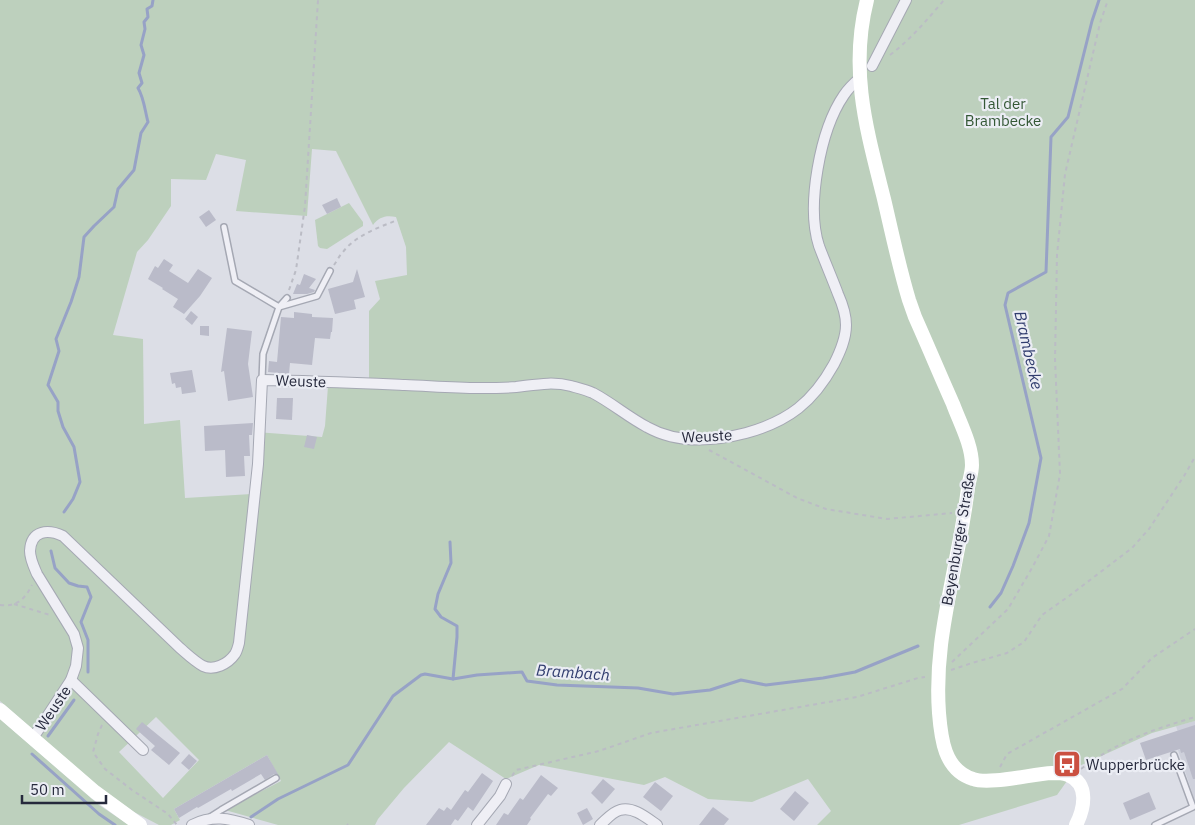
<svg xmlns="http://www.w3.org/2000/svg" width="1195" height="825" viewBox="0 0 1195 825" font-family="'IBM Plex Sans',sans-serif">
	<style>
		.built { fill: #ced0db }
		.green { fill: #bdd0bd; fill-rule: evenodd }
		.lines { fill: none; stroke-linecap: round; stroke-linejoin: round }
		.stream { stroke: #97a2c6; stroke-width: 3 }
		.building { fill: #babbc9 }
		.lane-casing { stroke: #a5a8b3; stroke-width: 8 }
		.street-casing { stroke: #a5a8b3; stroke-width: 12 }
		.path { stroke: #bbbcc5; stroke-width: 2; stroke-dasharray: 4 4; stroke-linecap: butt }
		.lane { stroke: #efeff5; stroke-width: 5 }
		.street { stroke: #efeff5; stroke-width: 10 }
		.secondary { stroke: #fff; stroke-width: 14 }
		.labels { text-anchor: middle; dominant-baseline: central; stroke-width: 4.5; stroke-linejoin: round; paint-order: stroke }
		.park-label { font-size: 15px; fill: #345836; stroke: #ebedf4 }
		.street-label { font-size: 15px; fill: #26293c; stroke: #ebedf4 }
		.poi-label { font-size: 15px; fill: #26293c; stroke: #ebedf4; text-anchor: start }
		.water-label { font-size: 16px; font-style: italic; fill: #313d6f; stroke: #ebedf4 }
	</style>
	<rect width="100%" height="100%" fill="#dcdee6"/>
	<!-- built -->
	<polygon class="built" points="1195,721 1195,801 1178,750 1183,748 1176,726"/>
	<!-- green -->
	<g class="green">
		<path d="M0,0H1195V721L1152,733L1077,767L1057,795L959,825H817L831,811L808,779L752,802L708,799L665,777L644,785L539,765L506,779L449,742L404,788L378,819L375,825H278L225,810L281,781L267,755L174,809L180,820L171,825H159L134,812L99,787L0,701ZM312,149L336,151L373,225C379,217 386,215 396,217L406,247L407,275L375,281L380,299L369,311V387L328,386L325,426L322,437L256,432L252,494L185,498L180,420L144,424L143,339L113,335L137,252L148,240L171,206V179L206,180L216,154L246,160L236,211L307,216ZM156,717L199,760L163,798L119,752Z"/>
		<polygon points="349,203 363,222 363,226 327,249 320,248 318,246 315,220"/>
		<polygon points="0,719 99,805 129,825 0,825"/>
	</g>
	<g class="lines">
		<!-- stream -->
		<g class="stream">
			<path d="M64,512L73,499L80,482L74,447L63,427L58,411V402L48,385L59,351L56,339L71,302L79,277L84,237L94,226L114,207L118,189L134,170L141,133L148,122C145,111 144,98 138,88L142,83L139,73L144,55L141,45L145,29L144,22L148,17L147,9L152,6L153,0"/>
			<polyline points="450,542 451,563 438,594 435,609 441,617 457,626 457,637 453,679"/>
			<polyline points="51,551 55,568 69,583 78,586 87,587 91,597 81,622 88,640 88,672"/>
			<polyline points="990,607 1001,593 1013,566 1029,523 1041,458 1005,305 1008,293 1046,272 1051,137 1068,117 1092,21 1099,0"/>
			<polyline points="48,736 74,700"/>
			<polyline points="32,754 99,814 115,825"/>
			<polyline points="251,817 278,799 348,765 393,696 421,675 425,674 453,679 477,675 522,672 527,681 557,685 638,688 673,694 710,690 741,680 766,685 823,678 855,672 918,646"/>
		</g>
	</g>
	<!-- building -->
	<g class="building">
		<polygon points="337,198 341,207 327,214 322,205"/>
		<polygon points="209,210 216,220 206,227 199,217"/>
		<polygon points="164,259 173,265 169,271 188,283 198,269 212,278 200,296 184,314 173,307 178,299 162,289 163,288 148,279 155,266 158,268"/>
		<polygon points="357,269 365,297 354,300 356,309 335,314 328,289 353,282"/>
		<polygon points="304,274 316,279 309,288 315,290 314,292 307,294 293,294 297,284 300,285"/>
		<polygon points="191,311 198,317 192,325 185,319"/>
		<polygon points="294,312 312,314 312,317 333,318 332,332 331,332 330,339 315,338 312,365 290,363 289,374 268,372 269,361 277,362 281,317 294,318"/>
		<polygon points="200,326 209,326 209,336 200,335"/>
		<polygon points="227,328 252,331 248,364 253,397 228,401 224,371 221,372"/>
		<polygon points="192,370 196,392 182,394 181,387 176,388 175,383 172,384 170,373"/>
		<polygon points="277,398 293,398 292,420 276,419"/>
		<polygon points="253,423 252,435 249,435 250,456 244,456 245,476 226,477 225,450 205,451 204,426"/>
		<polygon points="307,435 317,437 314,449 304,447"/>
		<polygon points="142,722 180,753 169,765 151,750 155,746 136,729"/>
		<polygon points="1195,725 1195,779 1193,779 1184,752 1181,753 1180,749 1146,760 1140,743"/>
		<polygon points="189,754 197,761 189,770 181,763"/>
		<polygon points="267,755 278,774 274,774 265,780 261,774 232,791 231,789 198,808 197,807 179,818 174,809"/>
		<polygon points="482,773 493,781 473,811 468,807 458,821 455,819 451,825 426,825 439,808 444,811 447,807 451,810 465,790 468,792"/>
		<polygon points="541,775 558,788 551,796 548,794 530,818 531,819 527,825 496,825 504,813 508,815 520,798 523,800"/>
		<polygon points="603,779 615,789 602,804 591,793"/>
		<polygon points="655,782 673,796 661,811 643,797"/>
		<polygon points="795,791 809,803 794,821 780,809"/>
		<polygon points="1149,792 1156,809 1130,820 1123,803"/>
		<polygon points="713,807 729,819 724,825 699,825"/>
		<polygon points="587,808 593,819 583,825 577,813"/>
	</g>
	<g class="lines">
		<!-- lane casing -->
		<g class="lane-casing">
			<g id="lane">
				<polyline points="224,227 235,281 279,307 317,296 330,271"/>
				<polyline points="262,380 263,354 279,307 287,298"/>
				<polyline points="210,817 221,810 276,778"/>
				<polyline points="1155,825 1193,807 1174,755"/>
			</g>
		</g>
		<!-- street casing -->
		<g class="street-casing">
			<g id="street">
				<polyline points="872,66 906,0"/>
				<polyline points="71,680 143,750"/>
				<path d="M33,738L71,680L76,666L78,648L74,634L37,574C34,567 30,559 30,551C31,530 48,529 63,536L180,648C187,654 194,661 203,666C214,671 228,664 235,654C237,651 238,647 239,643L258,464L262,380C310,381 357,383 405,385C430,386 454,388 479,388C491,388 504,388 516,387C534,385 552,381 571,386C578,388 586,390 593,393C612,403 628,417 647,427C677,444 715,441 746,433C789,421 813,402 834,364C840,352 846,339 846,325C846,314 842,303 838,294C832,278 825,262 819,246C806,206 820,130 844,95C848,89 854,83 860,78"/>
				<path d="M192,825C212,815 229,818 249,825"/>
				<polyline points="477,825 500,796 506,784"/>
				<path d="M600,825C606,820 612,812 620,810C633,806 647,818 657,825"/>
			</g>
		</g>
		<!-- path -->
		<g class="path">
			<path d="M890,55C911,39 927,20 944,0"/>
			<path d="M334,265C337,261 339,256 343,252C355,236 377,228 395,221"/>
			<polyline points="289,290 296,270 305,206 318,0"/>
			<polyline points="709,450 797,498 826,509 887,519 952,513"/>
			<polyline points="14,604 50,615"/>
			<path d="M0,605C17,607 25,599 32,585"/>
			<polyline points="952,662 1008,609 1032,568 1049,536 1060,474 1055,359 1057,255 1065,174 1100,23 1108,0"/>
			<polyline points="951,670 972,663 1007,653 1024,642 1042,615 1069,596 1132,548 1149,529 1184,476 1195,457"/>
			<polyline points="102,725 98,734 93,752 105,769 132,790 168,814 177,825"/>
			<polyline points="1000,767 1007,754 1122,689 1152,658 1195,629"/>
			<path d="M1081,769C1118,741 1152,730 1195,717"/>
			<polyline points="512,776 516,770 599,751 651,733 857,697 918,678 925,677"/>
			<polyline points="347,824 348,825"/>
		</g>
		<!-- lane -->
		<use href="#lane" class="lane"/>
		<!-- street -->
		<use href="#street" class="street"/>
		<!-- secondary -->
		<g class="secondary">
			<path d="M867,0C849,71 867,131 884,199C892,233 899,267 909,300L915,317C928,346 940,375 953,404C960,423 972,445 972,465C972,473 969,480 968,488C965,511 961,535 956,559C946,612 935,658 939,713C941,738 944,770 973,779C989,785 1032,774 1052,773C1057,773 1063,773 1068,775C1090,784 1084,809 1076,825"/>
			<polyline points="0,710 95,792 140,825"/>
		</g>
	</g>
	<!-- icons -->
	<defs>
		<g id="bus-square" transform="scale(1.4375)"><rect x="-9" y="-9" width="18" height="18" rx="4" fill="#cb5041" stroke="#ebedf4"/><path d="M-5-6H5V4H4V6H2V4H-2V6H-4V4H-5ZM-3.5-4V0h7V-4ZM-3.5 1.2v1.5H-2V1.2ZM2 1.2v1.5H3.5V1.2Z" fill="#fff"/></g>
	</defs>
	<g fill-rule="evenodd">
		<use href="#bus-square" x="1067" y="764"/>
	</g>
	<g class="labels">
		<!-- park labels -->
		<g class="park-label">
			<text x="1003" y="103">Tal der<tspan x="1003" dy="17">Brambecke</tspan></text>
		</g>
		<!-- street labels -->
		<g class="street-label">
			<text transform="translate(301 381) rotate(2)">Weuste</text>
			<text transform="translate(707 436) rotate(-3)">Weuste</text>
			<text transform="translate(958 539) rotate(-80)">Beyenburger Straße</text>
			<text transform="translate(53 708) rotate(-56)">Weuste</text>
		</g>
		<!-- poi labels -->
		<g class="poi-label">
			<text x="1086" y="764">Wupperbrücke</text>
		</g>
		<!-- water labels -->
		<g class="water-label">
			<text transform="translate(1029 350) rotate(77)">Brambecke</text>
			<text transform="translate(573 672) rotate(4)">Brambach</text>
		</g>
	</g>
	<!-- scale -->
	<path d="M22 795v8h84v-8" fill="none" stroke="#26293c" stroke-width="2.5"/>
	<text x="30" y="795" font-size="15" fill="#26293c" stroke="#ebedf4" stroke-width="4" paint-order="stroke">50 m</text>
</svg>
